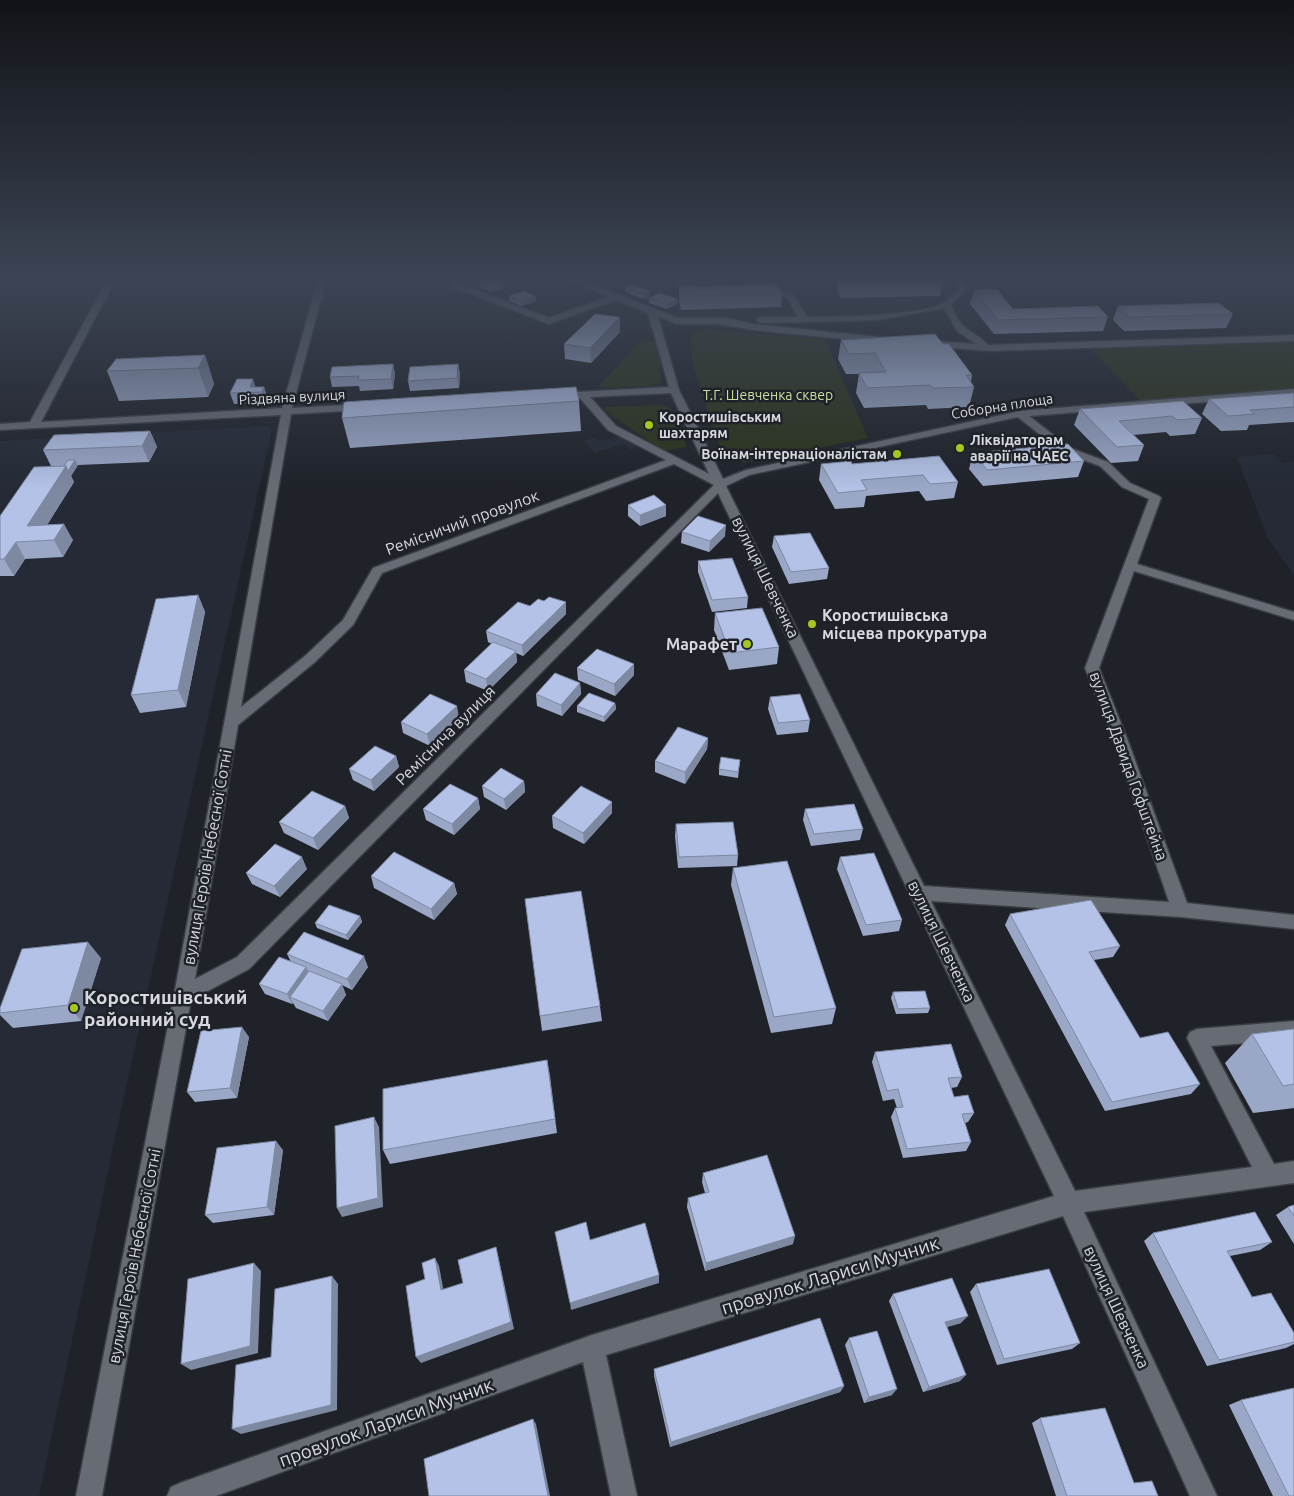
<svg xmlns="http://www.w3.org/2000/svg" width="1294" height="1496" viewBox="0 0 1294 1496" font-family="Ubuntu,sans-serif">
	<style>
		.built { fill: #252a36 }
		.green { fill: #2c331a }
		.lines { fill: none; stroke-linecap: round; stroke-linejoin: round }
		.minor-casing { stroke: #3a3d43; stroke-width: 3 }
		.minor { fill: #676b74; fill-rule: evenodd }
		.wall { fill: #9aa7c6 }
		.shaded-wall { fill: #7d88a1 }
		.building { fill: #b3c2e6; stroke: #7d88a1 }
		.poi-dot { fill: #a7c71e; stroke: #1f2229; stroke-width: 2 }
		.labels { text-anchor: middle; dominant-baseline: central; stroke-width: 5; stroke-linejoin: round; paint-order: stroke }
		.far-park-label { font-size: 14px; fill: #cbdc9e; stroke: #1f2229 }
		.far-street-label { font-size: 14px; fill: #d6d9de; stroke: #1f2229 }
		.far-poi-label { font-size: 14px; font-weight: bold; fill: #d6d9de; stroke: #1f2229; text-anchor: start }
		.street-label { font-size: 16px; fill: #d6d9de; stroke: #1f2229 }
		.poi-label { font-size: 16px; font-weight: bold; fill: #d6d9de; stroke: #1f2229; text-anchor: start }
		.near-poi-label { font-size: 19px; font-weight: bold; fill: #d6d9de; stroke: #1f2229; text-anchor: start }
		.near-street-label { font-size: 19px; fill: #d6d9de; stroke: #1f2229 }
	</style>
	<rect width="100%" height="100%" fill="#1f2229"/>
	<!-- built -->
	<g class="built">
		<polygon points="269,426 272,430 120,1115 39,1496 0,1496 0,441"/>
		<polygon points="595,437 598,441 622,437 637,446 631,450 623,444 595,453 584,441"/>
		<polygon points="1273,454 1283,463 1294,462 1294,575 1267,537 1237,457"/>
	</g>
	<!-- green -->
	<g class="green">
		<polygon points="702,329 825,339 868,438 744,463 722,454 692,362 691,334"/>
		<polygon points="641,340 659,342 661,382 652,386 600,388 599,386"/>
		<polygon points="1294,341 1294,390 1142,402 1088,346"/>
		<polygon points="664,405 671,409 687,447 663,451 604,410 605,407"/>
	</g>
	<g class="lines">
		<!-- minor casing -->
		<g class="minor-casing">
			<g id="minor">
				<path d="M107,280H115L41,422L282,408L318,280H326L292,408L363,404L368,407L363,410L291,414L241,707L305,656L343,620L373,568L666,460L608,430L580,398L559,399L554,396L559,393L669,387L648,313L616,300L549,324L450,286V282L467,280L460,284L549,318L608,297L570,280H580L678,318H727L753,324L888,338V342L885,343L753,330L718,324H677L658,316L679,390L723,479L746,470L1020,411L1294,389V395L1029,416L1070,448L1108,462L1130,483L1159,496L1161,498L1137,564L1294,612V620L1134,571L1099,668L1128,741L1187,903L1294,915V929L1181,917L931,901L1075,1191L1252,1167L1187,1038L1190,1032L1197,1029L1294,1021V1039L1211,1046L1274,1164L1294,1161V1183L1084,1212L1217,1496H1190L1063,1216L606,1355L637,1496H611L583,1362L216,1496H167L171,1487L180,1483L592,1335L1054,1196L718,493L249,969L191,1000L102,1496H76L174,995L281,415L0,430V424L30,422ZM671,393L709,474L616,426L590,397ZM1018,417L1062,452L1100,466L1122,487L1149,499L1085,668L1114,741L1169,902L924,886L726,486L749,475ZM674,464L714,485L237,957L195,979L238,725L315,662L353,625L382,573Z"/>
				<polygon points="678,280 686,280 687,283 714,292 710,294 680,286"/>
				<path d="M954,280H962L967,289L951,305C961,334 973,328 988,345L1294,335V341L990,351L928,346V342L931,341L976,344L957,331L944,308L878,320L760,323L756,320L760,317H798L787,298L774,293L760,294L759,292C769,285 782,291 793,294L807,317C834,317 924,316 945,302C950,299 954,293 959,289Z"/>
			</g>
		</g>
		<!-- minor -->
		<use href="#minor" class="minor"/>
	</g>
	<!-- wall -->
	<g class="wall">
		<polygon points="838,280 943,280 940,296 841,298 837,290"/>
		<polygon points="479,282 504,288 491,292 480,287"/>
		<polygon points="625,287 650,291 650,296 643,299 625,292"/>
		<polygon points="679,287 782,293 781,307 681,310 679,301"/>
		<polygon points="974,290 1013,309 1108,317 1103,331 994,334 970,304"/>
		<polygon points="509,296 535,296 536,301 521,306 510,301"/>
		<polygon points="649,298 677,304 667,309 649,303"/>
		<polygon points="1118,306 1233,314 1226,328 1124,331 1113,320"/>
		<polygon points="620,332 591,363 565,359 564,344"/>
		<polygon points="841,340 943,344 972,375 971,382 974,387 969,407 928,409 926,405 864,408 856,393 859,374 846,374 838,359"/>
		<polygon points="205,355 214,384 208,397 119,401 107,371"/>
		<polygon points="393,364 395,374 393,389 360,391 359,386 332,387 330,377"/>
		<polygon points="458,364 460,374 459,388 410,391 408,381"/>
		<polygon points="256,387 264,387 267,397 265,402 234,404 230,393"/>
		<polygon points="1294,393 1294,422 1249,425 1247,430 1221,431 1202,414 1209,399"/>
		<polygon points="579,401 581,431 350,448 342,418"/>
		<polygon points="1080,409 1202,418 1195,434 1170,436 1166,432 1133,435 1144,445 1138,461 1111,463 1074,425"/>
		<polygon points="150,431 157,447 149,462 78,465 71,476 74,482 47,525 73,540 63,557 25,559 14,576 0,576 0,516 51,466 43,450"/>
		<polygon points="973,453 1084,461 1078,477 983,486 969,469"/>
		<polygon points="939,456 958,482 954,498 926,501 919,491 866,496 864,507 835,509 819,480 821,464 852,464"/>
		<polygon points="628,505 666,505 666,516 640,526 628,516"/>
		<polygon points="682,532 725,536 709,552 681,543"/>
		<polygon points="774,536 829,568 827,579 789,584 772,547"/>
		<polygon points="698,561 748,597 747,608 712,612 698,572"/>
		<polygon points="198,595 205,612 186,707 140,713 131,695"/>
		<polygon points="530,606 566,614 523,656 516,653 517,662 488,691 466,682 464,670 492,644 488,642 486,631"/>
		<polygon points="715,613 779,647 777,664 729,670 714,630"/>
		<polygon points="634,664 634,675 615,696 578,680 577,668"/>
		<polygon points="580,683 581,694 562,716 537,706 536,694"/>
		<polygon points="770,697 810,720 808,732 777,735 768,709"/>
		<polygon points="615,703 616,709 604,722 577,712 577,706"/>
		<polygon points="459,718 430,746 403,733 401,722"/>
		<polygon points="708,738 707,749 685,784 655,772 655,761"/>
		<polygon points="396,756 399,767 374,791 353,780 349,769"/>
		<polygon points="740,760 738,778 719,775 719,769"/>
		<polygon points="524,781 525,792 506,810 484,797 482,786"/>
		<polygon points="478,798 480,809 454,835 426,820 423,809"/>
		<polygon points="345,806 349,818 318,850 284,833 279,822"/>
		<polygon points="805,809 863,829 860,840 811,846 803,820"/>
		<polygon points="612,813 584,844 553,828 552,816"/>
		<polygon points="676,824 738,855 737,866 678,868 675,836"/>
		<polygon points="840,857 902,920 899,931 863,936 837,869"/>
		<polygon points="733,868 836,1008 832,1024 771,1033 731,885"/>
		<polygon points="307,869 280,897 252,884 246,873"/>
		<polygon points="371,876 454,883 457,894 434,920 374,888"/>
		<polygon points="1010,914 1120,946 1113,957 1094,960 1140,1038 1200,1084 1191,1094 1105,1111 1005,925"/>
		<polygon points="360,916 362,922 348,940 317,928 315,923"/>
		<polygon points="287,954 368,967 352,990 342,985 346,995 328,1021 296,1008 293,1003 292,1004 265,994 259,984 291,962"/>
		<polygon points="101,958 81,1021 13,1028 0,1015 0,1008"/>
		<polygon points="893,992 930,1008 928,1013 896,1014 891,998"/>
		<polygon points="600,1006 602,1021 542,1031 540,1016"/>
		<polygon points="1294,1029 1294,1108 1253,1113 1225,1063 1252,1034"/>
		<polygon points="249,1037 237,1098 195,1102 187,1092"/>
		<polygon points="875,1052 962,1077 957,1087 951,1088 954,1097 974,1113 968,1122 965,1123 971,1142 966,1151 903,1158 891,1117 895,1108 897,1108 894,1099 883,1101 872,1062"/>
		<polygon points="547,1060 557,1133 390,1164 383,1150"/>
		<polygon points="283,1150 274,1215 213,1223 205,1215"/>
		<polygon points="703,1173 793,1244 705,1271 687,1207 688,1198 705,1193 702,1182"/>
		<polygon points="1294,1205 1294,1244 1276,1215 1288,1207"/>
		<polygon points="1153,1233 1272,1242 1260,1250 1230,1256 1252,1297 1294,1333 1294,1344 1286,1348 1207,1366 1144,1241"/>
		<polygon points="976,1284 1080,1343 1072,1349 997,1365 970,1292"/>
		<polygon points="893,1294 961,1323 947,1327 960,1381 923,1392 889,1301"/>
		<polygon points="849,1338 892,1395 864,1403 845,1345"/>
		<polygon points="654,1369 844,1386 840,1392 670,1447 654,1376"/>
		<polygon points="1241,1400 1294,1496 1273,1496 1229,1405"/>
		<polygon points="1040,1418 1134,1483 1158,1496 1056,1496 1032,1423"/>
	</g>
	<!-- shaded-wall -->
	<g class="shaded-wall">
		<polygon points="503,284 504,288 491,292 490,288"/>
		<polygon points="650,291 650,296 643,299 643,294"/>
		<polygon points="535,296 536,301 521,306 520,301"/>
		<polygon points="678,299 677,304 667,309 667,304"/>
		<polygon points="620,317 620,332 591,363 590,348"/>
		<polygon points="205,355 214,384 208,397 198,368"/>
		<polygon points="393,364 395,374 393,389 391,379"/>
		<polygon points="458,364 460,374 459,388 457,378"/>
		<polygon points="253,379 256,389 250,387"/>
		<polygon points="264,387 267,397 265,402 262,392"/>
		<polygon points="150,431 157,447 149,462 142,446"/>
		<polygon points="75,460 78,465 71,476 74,482 37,541 27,526 66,466"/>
		<polygon points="666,505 666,516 640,526 640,515"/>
		<polygon points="64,524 73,540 63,557 54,540"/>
		<polygon points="726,525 725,536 709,552 710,541"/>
		<polygon points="16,542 25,559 14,576 4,559"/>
		<polygon points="198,595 205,612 186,707 178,690"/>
		<polygon points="566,602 566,614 523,656 522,645"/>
		<polygon points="516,651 517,662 488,691 486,679"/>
		<polygon points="634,664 634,675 615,696 614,684"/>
		<polygon points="580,683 581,694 562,716 561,705"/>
		<polygon points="615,703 616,709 604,722 604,717"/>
		<polygon points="457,706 459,718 430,746 427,734"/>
		<polygon points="708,738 707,749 685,784 685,772"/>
		<polygon points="396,756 399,767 374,791 371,780"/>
		<polygon points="524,781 525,792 506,810 504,799"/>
		<polygon points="478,798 480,809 454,835 452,824"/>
		<polygon points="612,802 612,813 584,844 583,833"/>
		<polygon points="345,806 349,818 318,850 313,838"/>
		<polygon points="302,857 307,869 280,897 274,886"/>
		<polygon points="454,883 457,894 434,920 431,909"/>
		<polygon points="360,916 362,922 348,940 346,935"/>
		<polygon points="88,942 101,958 81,1021 68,1005"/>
		<polygon points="364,956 368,967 352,990 347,979"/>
		<polygon points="306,967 311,977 290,997 293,1003 292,1004 287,994"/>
		<polygon points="342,984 346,995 328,1021 323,1011"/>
		<polygon points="242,1027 249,1037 237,1098 230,1088"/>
		<polygon points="547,1060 550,1075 557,1133 555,1119"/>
		<polygon points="374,1117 379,1127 383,1207 342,1217 337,1208"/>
		<polygon points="276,1141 283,1150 274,1215 267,1207"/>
		<polygon points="795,1236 793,1244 705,1271 706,1263"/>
		<polygon points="496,1247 498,1255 514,1329 421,1363 416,1357"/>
		<polygon points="435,1258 439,1266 445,1298 441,1290"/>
		<polygon points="254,1263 261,1271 258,1353 191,1370 181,1364"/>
		<polygon points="659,1275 659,1283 571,1310 570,1303"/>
		<polygon points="332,1276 338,1284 337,1410 241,1434 232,1429"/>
		<polygon points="968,1316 961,1323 939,1329 945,1322"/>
		<polygon points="966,1375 960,1381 923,1392 929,1387"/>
		<polygon points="844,1386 840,1392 670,1447 671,1442"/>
		<polygon points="897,1389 892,1395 864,1403 869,1397"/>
		<polygon points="533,1419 536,1424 550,1496 548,1496"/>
	</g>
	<!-- building -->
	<g class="building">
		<polygon points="486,280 495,280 503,284 490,288 479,282"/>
		<polygon points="632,284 650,291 643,294 625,287"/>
		<polygon points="778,284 782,293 681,296 679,287"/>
		<polygon points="997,289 1013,309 1098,306 1108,317 998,320 974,290"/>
		<polygon points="524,291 535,296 520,301 509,296"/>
		<polygon points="659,293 678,299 667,304 649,298"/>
		<polygon points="1219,303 1233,314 1129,317 1118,306"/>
		<polygon points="595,314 620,317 590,348 564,344"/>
		<polygon points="935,334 943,344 949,344 972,375 966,375 974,387 933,388 930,385 867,388 859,373 886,372 875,353 849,354 841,340"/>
		<polygon points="205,355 198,368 107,371 116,359"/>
		<polygon points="393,364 391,379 358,380 359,376 330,377 332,367"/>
		<polygon points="458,364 457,378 408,381 410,367"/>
		<polygon points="237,379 253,379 250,387 264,387 262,392 230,393"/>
		<polygon points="576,387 579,401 342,418 344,402"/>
		<polygon points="1294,393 1294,407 1250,410 1255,414 1228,416 1209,399"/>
		<polygon points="1183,401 1202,418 1177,420 1172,416 1119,421 1144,445 1117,447 1080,409"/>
		<polygon points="150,431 142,446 43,450 54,435"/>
		<polygon points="1068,444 1084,461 987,470 973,453"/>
		<polygon points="939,456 958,482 930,484 923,475 861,480 867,490 838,493 821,464 851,461 852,464"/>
		<polygon points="68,460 75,460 68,471 66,466 64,466"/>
		<polygon points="66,466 27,526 64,524 54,540 16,542 4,559 0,559 0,516 34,467"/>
		<polygon points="654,495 666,505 640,515 628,505"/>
		<polygon points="698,516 726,525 710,541 682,532"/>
		<polygon points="810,533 829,568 791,572 774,536"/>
		<polygon points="732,558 748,597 712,600 698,561"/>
		<polygon points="198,595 178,690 131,695 156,599"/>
		<polygon points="549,597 566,602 522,645 486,631 518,602 530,606 538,599 544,601"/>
		<polygon points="762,608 779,647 730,653 715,613"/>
		<polygon points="493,642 516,651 486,679 464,670"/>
		<polygon points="597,649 634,664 614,684 577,668"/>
		<polygon points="555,673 580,683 561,705 536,694"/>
		<polygon points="589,693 615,703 604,717 577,706"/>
		<polygon points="430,694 457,706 427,734 401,722"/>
		<polygon points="800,694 810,720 778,723 770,697"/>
		<polygon points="678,727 708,738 685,772 655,761"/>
		<polygon points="375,746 396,756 371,780 349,769"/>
		<polygon points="721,757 740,760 738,772 719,769"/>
		<polygon points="501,768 524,781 504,799 482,786"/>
		<polygon points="450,784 478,798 452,824 423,809"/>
		<polygon points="581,786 612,802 583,833 552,816"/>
		<polygon points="312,791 345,806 313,838 279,822"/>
		<polygon points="854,804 863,829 814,834 805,809"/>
		<polygon points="733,822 738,855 679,857 676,824"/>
		<polygon points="275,844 302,857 274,886 246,873"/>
		<polygon points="394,852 454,883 431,909 371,876"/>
		<polygon points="874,853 902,920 866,925 840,857"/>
		<polygon points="787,861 836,1008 774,1017 733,868"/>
		<polygon points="581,891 600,1006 540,1016 525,899"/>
		<polygon points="1091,900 1120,946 1089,952 1140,1038 1168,1032 1200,1084 1112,1102 1010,914"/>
		<polygon points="329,905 360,916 346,935 315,923"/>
		<polygon points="304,932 364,956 347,979 287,954"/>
		<polygon points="88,942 68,1005 0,1013 0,1008 22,949"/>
		<polygon points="279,957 306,967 287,994 259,984"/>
		<polygon points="309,971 342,984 323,1011 290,997"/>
		<polygon points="925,991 930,1008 898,1009 893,992"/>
		<polygon points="242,1027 230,1088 187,1092 201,1031"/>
		<polygon points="1294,1029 1294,1084 1283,1086 1252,1034"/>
		<polygon points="951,1044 962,1077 948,1078 954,1097 968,1095 974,1113 962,1114 971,1142 907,1149 895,1108 903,1107 898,1089 887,1091 875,1052"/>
		<polygon points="547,1060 555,1119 383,1150 383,1089"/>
		<polygon points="374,1117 378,1198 337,1208 335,1126"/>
		<polygon points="276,1141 267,1207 205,1215 217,1148"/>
		<polygon points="767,1155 795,1236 706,1263 688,1198 709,1192 703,1173"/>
		<polygon points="1294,1205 1294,1216 1288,1207"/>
		<polygon points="1255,1212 1272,1242 1227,1251 1252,1297 1271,1293 1294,1333 1294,1342 1219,1360 1153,1233"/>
		<polygon points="586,1222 590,1240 645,1223 659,1275 570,1303 555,1232"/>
		<polygon points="496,1247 511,1322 416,1357 406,1286 425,1279 422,1263 435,1258 441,1290 463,1283 458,1260"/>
		<polygon points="254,1263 250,1346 181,1364 188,1279"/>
		<polygon points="1049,1269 1080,1343 1004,1359 976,1284"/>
		<polygon points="332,1276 331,1405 232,1429 236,1365 271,1357 275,1289"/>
		<polygon points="952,1278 968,1316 945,1322 966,1375 929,1387 893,1294"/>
		<polygon points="820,1318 844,1386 671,1442 654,1369"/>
		<polygon points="877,1331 897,1389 869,1397 849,1338"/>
		<polygon points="1294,1388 1294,1496 1289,1496 1241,1400"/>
		<polygon points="1105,1408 1134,1483 1152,1481 1158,1496 1067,1496 1040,1418"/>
		<polygon points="533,1419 548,1496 429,1496 424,1459"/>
	</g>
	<!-- sky -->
	<linearGradient id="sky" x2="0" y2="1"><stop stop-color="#111317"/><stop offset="0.57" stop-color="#3c4454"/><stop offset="1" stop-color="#3c4454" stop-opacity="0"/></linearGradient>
	<rect width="1294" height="489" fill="url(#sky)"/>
	<!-- markers -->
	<g class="poi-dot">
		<circle cx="649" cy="425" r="5"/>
		<circle cx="960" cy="448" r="5"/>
		<circle cx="897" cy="454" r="5"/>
		<circle cx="812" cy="624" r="5"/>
		<circle cx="747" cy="644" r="5"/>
		<circle cx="74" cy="1008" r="5"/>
	</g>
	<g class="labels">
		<!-- far-park labels -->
		<g class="far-park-label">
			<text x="768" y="395">Т.Г. Шевченка сквер</text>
		</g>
		<!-- far-street labels -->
		<g class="far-street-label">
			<text transform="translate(292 397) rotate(-3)">Різдвяна вулиця</text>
			<text transform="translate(1002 406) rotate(-9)">Соборна площа</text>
		</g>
		<!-- far-poi labels -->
		<g class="far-poi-label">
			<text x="659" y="417">Коростишівським<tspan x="659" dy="16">шахтарям</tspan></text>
			<text x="970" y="440">Ліквідаторам<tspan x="970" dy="16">аварії на ЧАЕС</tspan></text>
			<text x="887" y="454" text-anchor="end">Воїнам-інтернаціоналістам</text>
		</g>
		<!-- street labels -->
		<g class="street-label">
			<text transform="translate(462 522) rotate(-20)">Ремісничий провулок</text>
			<text transform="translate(766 577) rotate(64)">вулиця Шевченка</text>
			<text transform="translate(445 735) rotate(-45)">Реміснича вулиця</text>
			<text transform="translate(1129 766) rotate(70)">вулиця Давида Гофштейна</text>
			<text transform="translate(207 857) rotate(-80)">вулиця Героїв Небесної Сотні</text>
			<text transform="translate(942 941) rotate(64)">вулиця Шевченка</text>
			<text transform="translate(134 1256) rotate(-79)">вулиця Героїв Небесної Сотні</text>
			<text transform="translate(1117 1307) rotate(65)">вулиця Шевченка</text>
		</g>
		<!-- poi labels -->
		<g class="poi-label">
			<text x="822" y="615">Коростишівська<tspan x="822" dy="18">місцева прокуратура</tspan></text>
			<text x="737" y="644" text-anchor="end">Марафет</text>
		</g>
		<!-- near-poi labels -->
		<g class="near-poi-label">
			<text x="84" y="997">Коростишівський<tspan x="84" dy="22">районний суд</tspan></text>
		</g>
		<!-- near-street labels -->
		<g class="near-street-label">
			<text transform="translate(830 1275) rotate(-17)">провулок Лариси Мучник</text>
			<text transform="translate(386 1422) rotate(-20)">провулок Лариси Мучник</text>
		</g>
	</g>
</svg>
